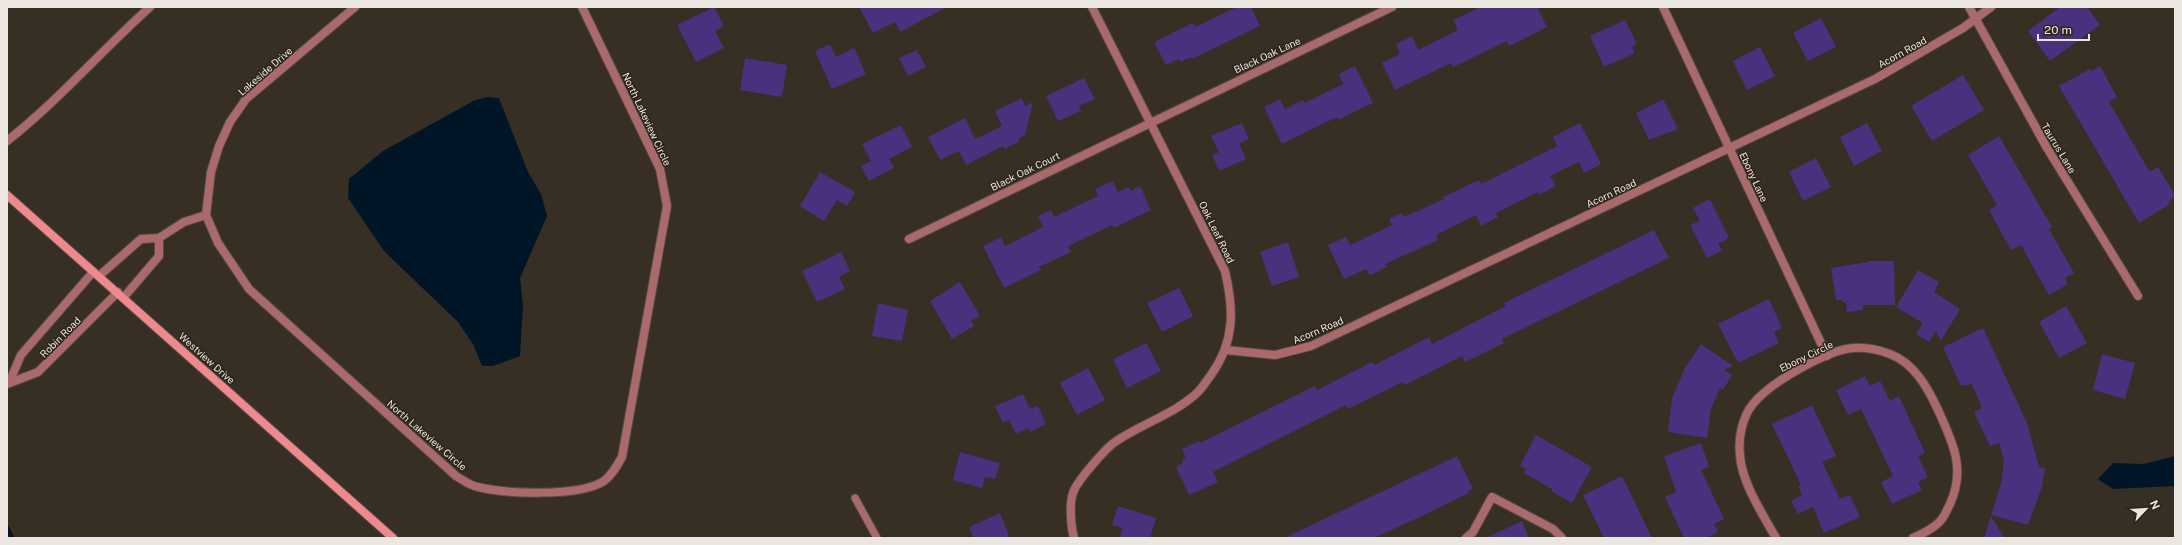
<svg xmlns="http://www.w3.org/2000/svg" width="2182" height="545" viewBox="0 0 2182 545" font-family="'Public Sans',sans-serif">
	<style>
		.water { fill: #001627 }
		.lines { fill: none; stroke-linecap: round; stroke-linejoin: round }
		.stream { stroke: #001627; stroke-width: 5 }
		.building { fill: #49317d }
		.lane-casing { stroke: #544b42; stroke-width: 9 }
		.street-casing { stroke: #544b42; stroke-width: 10 }
		.secondary-casing { stroke: #544b42; stroke-width: 10 }
		.lane { stroke: #aa6a6c; stroke-width: 7 }
		.street { stroke: #aa6a6c; stroke-width: 8 }
		.secondary { stroke: #ee898e; stroke-width: 8 }
		.labels { text-anchor: middle; dominant-baseline: central; stroke-width: 3; stroke-linejoin: round; paint-order: stroke }
		.street-label { font-size: 10px; fill: #ece6e0; stroke: #2d241a }
	</style>
	<rect width="100%" height="100%" fill="#372e24"/>
	<!-- water -->
	<g class="water">
		<polygon points="487,97 499,98 528,172 541,194 547,216 520,278 523,306 520,356 493,366 482,366 473,344 458,322 384,251 348,198 349,179 383,151 475,100"/>
		<polygon points="2175,456 2175,486 2113,489 2098,479 2113,463 2144,464"/>
	</g>
	<g class="lines">
		<!-- stream -->
		<polyline class="stream" points="7,528 12,538"/>
	</g>
	<!-- building -->
	<g class="building">
		<polygon points="714,7 724,26 715,31 724,48 696,62 677,25"/>
		<polygon points="859,7 947,7 900,32 895,22 873,33"/>
		<polygon points="1237,7 1251,7 1260,26 1192,59 1191,57 1180,62 1179,59 1166,65 1154,42 1193,23 1195,27"/>
		<polygon points="1481,7 1537,7 1547,27 1509,46 1507,41 1453,67 1451,63 1395,90 1382,63 1400,54 1396,44 1412,36 1418,50 1458,30 1453,20"/>
		<polygon points="2060,7 2087,7 2100,25 2050,61 2028,31"/>
		<polygon points="1821,18 1836,47 1808,61 1793,33"/>
		<polygon points="1625,20 1637,44 1632,47 1635,53 1604,67 1590,36"/>
		<polygon points="830,44 836,57 854,48 866,74 832,89 815,51"/>
		<polygon points="1760,47 1775,76 1747,90 1733,61"/>
		<polygon points="917,50 926,67 908,76 899,58"/>
		<polygon points="745,58 787,65 782,97 740,90"/>
		<polygon points="1355,66 1373,103 1338,120 1337,117 1282,144 1264,107 1280,99 1285,109 1303,100 1305,103 1343,84 1339,74"/>
		<polygon points="2100,66 2117,97 2109,102 2148,169 2151,171 2158,167 2175,195 2175,197 2168,202 2170,204 2139,223 2059,86 2090,69 2091,71"/>
		<polygon points="1963,75 1984,110 1932,141 1911,106"/>
		<polygon points="1084,78 1095,99 1079,106 1081,111 1058,121 1046,96"/>
		<polygon points="1022,98 1025,106 1033,102 1025,135 1019,138 1020,141 1004,149 1003,146 966,165 959,151 940,160 928,137 965,118 975,139 1002,126 995,111"/>
		<polygon points="1663,99 1678,129 1649,140 1636,113"/>
		<polygon points="1242,123 1249,139 1239,144 1246,159 1219,171 1212,155 1219,152 1211,136"/>
		<polygon points="1580,123 1601,164 1584,173 1579,162 1550,176 1556,186 1539,195 1538,192 1496,213 1498,217 1481,226 1476,215 1436,235 1438,240 1385,264 1387,267 1370,275 1366,269 1344,279 1328,245 1346,237 1350,245 1392,225 1389,219 1402,213 1404,217 1444,199 1443,197 1479,180 1481,184 1557,146 1553,137"/>
		<polygon points="1867,123 1882,151 1854,166 1840,137"/>
		<polygon points="901,125 912,147 889,159 894,168 869,181 861,166 871,161 862,144"/>
		<polygon points="1999,136 2052,227 2049,229 2074,273 2065,278 2068,284 2049,295 2021,245 2011,250 1989,210 1997,205 1968,155"/>
		<polygon points="1816,158 1831,187 1803,201 1789,172"/>
		<polygon points="820,172 855,192 847,206 837,200 824,221 800,206"/>
		<polygon points="1113,181 1118,192 1128,187 1131,191 1140,186 1151,210 1114,228 1112,225 1068,246 1071,252 1039,267 1041,270 1004,288 983,246 1001,237 1005,246 1043,227 1038,216 1051,210 1054,217 1098,196 1095,189"/>
		<polygon points="1710,199 1729,238 1718,244 1722,251 1707,258 1690,225 1700,221 1693,208"/>
		<polygon points="1654,230 1669,258 1502,339 1504,343 1465,362 1462,356 1405,385 1403,382 1348,409 1346,405 1213,472 1218,482 1189,495 1176,467 1183,463 1182,460 1186,458 1182,449 1199,441 1200,443 1315,386 1317,390 1372,362 1374,365 1429,337 1432,344 1506,306 1504,303"/>
		<polygon points="1288,242 1299,277 1272,286 1260,252"/>
		<polygon points="841,252 850,271 839,277 845,289 817,302 802,271"/>
		<polygon points="1868,261 1894,261 1895,305 1863,305 1863,310 1847,312 1846,302 1842,302 1842,300 1836,300 1831,268 1868,262"/>
		<polygon points="1918,270 1939,282 1934,292 1960,309 1941,341 1936,331 1929,342 1916,334 1923,323 1896,307"/>
		<polygon points="960,282 980,316 971,321 974,326 952,339 930,301"/>
		<polygon points="1179,288 1193,316 1162,332 1147,303"/>
		<polygon points="1769,299 1782,328 1774,332 1779,343 1738,363 1718,324"/>
		<polygon points="878,303 908,310 902,341 872,336"/>
		<polygon points="2066,306 2087,343 2059,358 2039,322"/>
		<polygon points="1983,328 2027,423 2039,467 2045,468 2042,487 2028,525 1991,515 2001,484 2004,460 1999,443 1990,446 1974,412 1982,408 1972,384 1961,386 1943,347"/>
		<polygon points="1146,343 1161,371 1127,388 1113,359"/>
		<polygon points="1701,344 1733,366 1724,370 1732,375 1723,390 1720,388 1711,409 1707,438 1668,432 1672,398 1685,368"/>
		<polygon points="2102,354 2135,363 2125,399 2093,390"/>
		<polygon points="1088,368 1105,400 1077,415 1060,383"/>
		<polygon points="1865,376 1870,386 1880,381 1890,401 1899,396 1925,453 1918,456 1928,477 1918,482 1922,490 1892,504 1881,482 1893,476 1872,432 1861,409 1848,415 1836,390"/>
		<polygon points="1023,394 1030,409 1038,406 1046,424 1030,432 1028,428 1016,434 1009,420 1003,423 995,406"/>
		<polygon points="1812,405 1836,456 1822,462 1840,499 1850,495 1860,517 1824,533 1813,507 1798,514 1791,501 1802,495 1798,486 1801,485 1772,424"/>
		<polygon points="1536,435 1592,467 1572,503 1551,491 1552,489 1524,473 1526,469 1520,466"/>
		<polygon points="1701,443 1709,467 1701,470 1724,519 1714,524 1718,532 1706,538 1684,538 1665,497 1676,492 1664,456"/>
		<polygon points="960,452 1000,463 995,479 985,477 982,488 953,480"/>
		<polygon points="1457,456 1473,489 1468,491 1469,493 1422,516 1374,538 1284,538"/>
		<polygon points="1622,476 1652,538 1604,538 1583,495"/>
		<polygon points="1118,506 1156,518 1150,538 1120,538 1122,528 1112,525"/>
		<polygon points="1000,513 1010,538 974,538 969,527"/>
		<polygon points="1991,516 2004,538 1984,538"/>
		<polygon points="1522,521 1529,538 1486,538"/>
	</g>
	<g class="lines">
		<!-- lane casing -->
		<g class="lane-casing">
			<polyline id="lane" points="855,498 877,538"/>
		</g>
		<!-- street casing -->
		<g class="street-casing">
			<g id="street">
				<polyline points="1663,7 1827,356"/>
				<polyline points="1969,7 2047,148 2138,296"/>
				<path d="M7,141C58,101 101,51 150,7"/>
				<polyline points="206,215 211,172 219,146 230,122 246,99 355,7"/>
				<polyline points="909,239 1392,7"/>
				<path d="M99,276L141,239L159,238L184,222L206,215L218,243L249,289L456,476C463,480 470,486 478,487C506,494 580,497 604,481C612,475 617,466 622,457L667,206L660,169L582,7"/>
				<polyline points="124,297 159,256 159,238"/>
				<polyline points="1226,350 1275,355 1311,346 1875,79 1963,28 1991,7"/>
				<polyline points="9,383 21,355 93,272"/>
				<polyline points="7,384 38,372 118,292"/>
				<path d="M1074,538C1071,527 1069,504 1073,493C1076,482 1106,448 1115,442C1141,424 1175,414 1198,392C1203,387 1207,380 1211,375C1235,341 1234,310 1225,271L1092,7"/>
				<polyline points="1466,538 1473,532 1492,497 1553,529 1562,538"/>
				<path d="M1776,538C1763,515 1741,481 1740,455C1738,439 1742,417 1753,404C1769,383 1829,349 1854,348C1866,347 1879,350 1890,354C1914,363 1928,388 1938,410C1953,443 1966,469 1950,504C1947,509 1945,516 1941,520C1935,528 1922,534 1913,538"/>
			</g>
		</g>
		<!-- secondary casing -->
		<g class="secondary-casing">
			<polyline id="secondary" points="7,195 393,538"/>
		</g>
		<!-- lane -->
		<use href="#lane" class="lane"/>
		<!-- street -->
		<use href="#street" class="street"/>
		<!-- secondary -->
		<use href="#secondary" class="secondary"/>
	</g>
	<g class="labels">
		<!-- street labels -->
		<g class="street-label">
			<text transform="translate(1902 52) rotate(-29)">Acorn Road</text>
			<text transform="translate(1267 55) rotate(-25)">Black Oak Lane</text>
			<text transform="translate(265 71) rotate(-41)">Lakeside Drive</text>
			<text transform="translate(647 119) rotate(65)">North Lakeview Circle</text>
			<text transform="translate(2059 148) rotate(59)">Taurus Lane</text>
			<text transform="translate(1025 171) rotate(-26)">Black Oak Court</text>
			<text transform="translate(1754 177) rotate(65)">Ebony Lane</text>
			<text transform="translate(1611 193) rotate(-25)">Acorn Road</text>
			<text transform="translate(1217 232) rotate(64)">Oak Leaf Road</text>
			<text transform="translate(1318 330) rotate(-23)">Acorn Road</text>
			<text transform="translate(60 337) rotate(-45)">Robin Road</text>
			<text transform="translate(1806 356) rotate(-26)">Ebony Circle</text>
			<text transform="translate(207 358) rotate(42)">Westview Drive</text>
			<text transform="translate(427 435) rotate(41)">North Lakeview Circle</text>
		</g>
	</g>
	<!-- border -->
	<rect width="2182" height="545" fill="none" stroke="#ece6e0" stroke-width="16"/>
	<!-- north arrow -->
	<g transform="translate(2146 509) rotate(65)" stroke="#2d241a" stroke-width="3" paint-order="stroke">
	<path d="M0-3L7 15L0 10L-7 15Z" fill="#ece6e0"/>
	<text y="-6" font-size="11" font-weight="bold" text-anchor="middle" fill="#ece6e0">N</text>
	</g>
	<!-- scale -->
	<path d="M2038 34v6h51v-6" fill="none" stroke="#ece6e0" stroke-width="2"/>
	<text x="2044" y="34" font-size="12" fill="#ece6e0" stroke="#2d241a" stroke-width="3" paint-order="stroke">20 m</text>
</svg>
